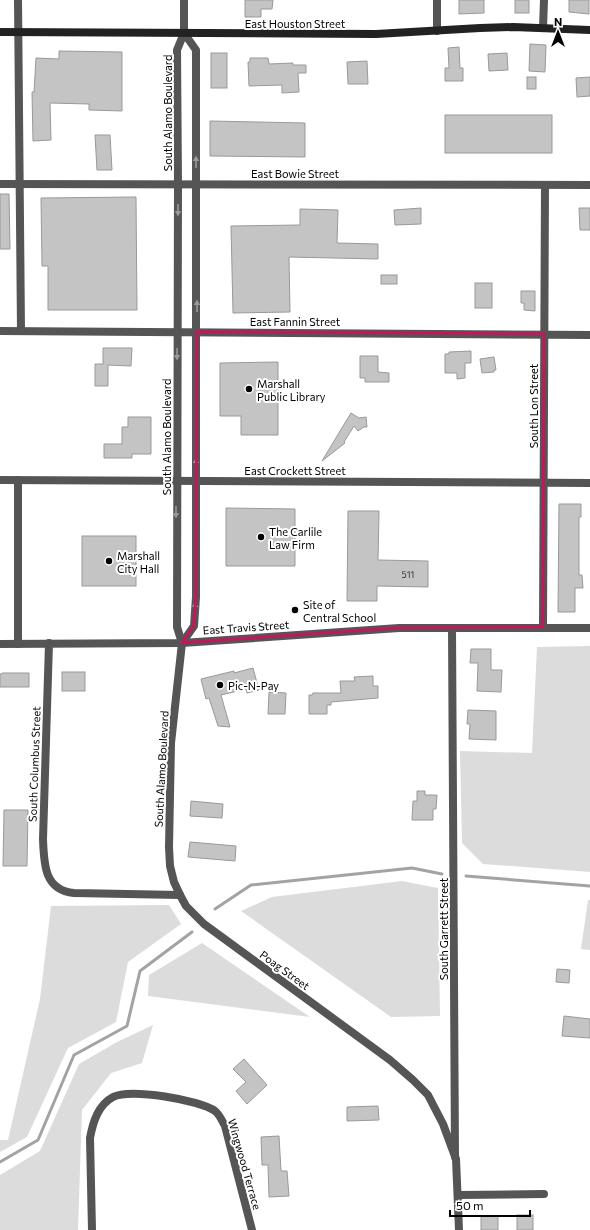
<svg xmlns="http://www.w3.org/2000/svg" width="590" height="1230" viewBox="0 0 590 1230" font-family="Commissioner,sans-serif">
	<style>
		.green { fill: #dcdcdc }
		.lines { fill: none; stroke-linecap: round; stroke-linejoin: round }
		.stream { stroke: #a3a3a3; stroke-width: 3 }
		.building { fill: #c4c4c4; stroke: #999 }
		.minor { stroke: #555; stroke-width: 8 }
		.tertiary { stroke: #555; stroke-width: 8 }
		.secondary { stroke: #222; stroke-width: 8 }
		.oneway { fill: #999 }
		.marked { fill: none; stroke: #c2185b; stroke-width: 3; stroke-linejoin: round }
		.poi-dot { fill: #000; stroke: #fff; stroke-width: 1.5 }
		.labels { text-anchor: middle; dominant-baseline: central; stroke-width: 4; stroke-linejoin: round; paint-order: stroke }
		.number-label { font-size: 9px; fill: #313131 }
		.street-label { font-size: 11px; fill: #000; stroke: #fff }
		.poi-label { font-size: 11px; fill: #000; stroke: #fff; text-anchor: start }
	</style>
	<rect width="100%" height="100%" fill="#fff"/>
	<!-- green -->
	<g class="green">
		<polygon points="590,646 590,872 483,864 462,843 460,751 532,753 537,647"/>
		<polygon points="402,881 438,888 440,1016 391,1017 241,911 272,897"/>
		<polygon points="588,900 590,900 590,950 581,949"/>
		<polygon points="169,905 181,924 128,962 116,1022 68,1048 27,1137 0,1152 0,1140 8,1140 40,999 51,906"/>
		<polygon points="202,943 310,1017 148,996 149,975"/>
		<polygon points="153,1025 142,1063 111,1073 82,1110 78,1230 0,1230 0,1175 40,1151 79,1064 117,1042"/>
	</g>
	<g class="lines">
		<!-- stream -->
		<g class="stream">
			<polyline points="466,876 590,886"/>
			<polyline points="215,909 251,885 412,868 442,874"/>
			<polyline points="0,1162 38,1140 74,1055 127,1026 140,971 192,932"/>
		</g>
	</g>
	<!-- building -->
	<g class="building">
		<polygon points="245,0 273,0 272,9 261,9 261,17 245,17"/>
		<polygon points="459,0 484,0 484,13 459,14"/>
		<rect x="515" y="0" width="14" height="13"/>
		<polygon points="569,0 589,0 589,14 569,12"/>
		<polygon points="530,44 546,45 545,72 529,71"/>
		<polygon points="459,47 460,68 463,68 463,81 445,81 445,68 449,68 448,48"/>
		<polygon points="59,51 122,52 122,111 89,110 89,104 50,103 51,140 33,141 32,92 34,92 36,58 59,59"/>
		<rect x="211" y="53" width="16" height="35"/>
		<polygon points="507,53 508,70 489,71 488,54"/>
		<polygon points="250,58 268,58 269,64 293,63 293,65 306,65 306,73 298,73 299,92 282,93 282,85 249,86 248,62 250,62"/>
		<polygon points="367,61 368,84 348,84 347,62"/>
		<rect x="527" y="77" width="9" height="12"/>
		<polygon points="590,77 590,96 577,97 576,78"/>
		<rect x="445" y="115" width="107" height="38"/>
		<polygon points="210,121 305,123 305,157 210,156"/>
		<polygon points="95,135 110,135 112,170 97,170"/>
		<polygon points="0,194 9,194 10,249 0,249"/>
		<polygon points="136,197 137,310 48,310 48,266 42,266 41,198"/>
		<polygon points="421,208 421,224 395,225 394,210"/>
		<polygon points="579,208 590,208 590,230 580,230"/>
		<polygon points="300,209 338,210 337,243 378,244 378,259 289,257 290,312 233,313 231,226 300,225"/>
		<rect x="381" y="275" width="16" height="9"/>
		<rect x="475" y="283" width="17" height="25"/>
		<polygon points="521,291 535,291 535,311 524,310 524,303 521,303"/>
		<polygon points="103,348 132,348 131,366 108,365 108,386 95,386 95,364 103,364"/>
		<polygon points="471,351 471,363 465,363 465,378 457,379 457,373 445,373 445,354 449,354 449,352"/>
		<polygon points="360,356 378,356 378,372 389,373 389,382 365,382 365,378 360,378"/>
		<polygon points="494,357 496,370 494,370 494,372 482,373 480,359"/>
		<polygon points="278,362 278,435 241,435 241,416 220,416 220,363"/>
		<polygon points="351,413 359,418 366,417 367,427 364,427 358,431 354,426 344,442 345,443 322,461"/>
		<polygon points="128,417 151,417 151,454 132,454 132,458 104,458 104,444 122,444 122,427 128,427"/>
		<polygon points="559,504 581,504 581,517 579,517 579,575 582,575 583,588 575,588 575,612 558,612"/>
		<polygon points="226,508 295,509 295,566 226,566"/>
		<polygon points="348,511 379,511 378,560 428,561 428,587 377,586 377,601 347,601"/>
		<rect x="82" y="536" width="54" height="50"/>
		<polygon points="471,649 491,649 491,670 502,670 501,692 477,691 478,663 470,663"/>
		<polygon points="253,668 259,690 247,693 246,689 221,695 230,727 218,726 209,698 206,699 201,679 234,671 234,673"/>
		<rect x="62" y="672" width="23" height="19"/>
		<polygon points="2,673 29,673 29,687 0,687 0,674 2,674"/>
		<polygon points="373,676 373,686 378,686 378,698 331,702 331,705 327,705 327,714 309,714 309,695 312,695 313,693 341,693 340,681 355,681 354,677"/>
		<polygon points="269,692 286,693 285,714 268,714"/>
		<polygon points="468,710 496,711 496,740 469,739 470,724 467,724"/>
		<polygon points="417,791 425,791 425,795 437,795 436,809 433,809 433,820 412,820 413,801 417,801"/>
		<polygon points="191,801 223,804 222,818 190,816"/>
		<polygon points="4,810 28,810 27,866 3,866"/>
		<polygon points="190,842 236,846 235,861 188,857"/>
		<polygon points="557,969 570,970 569,983 556,982"/>
		<polygon points="564,1016 590,1019 590,1038 562,1036"/>
		<polygon points="244,1059 267,1085 247,1104 236,1091 246,1082 233,1069"/>
		<polygon points="378,1106 379,1120 347,1121 347,1107"/>
		<polygon points="279,1136 281,1171 287,1171 289,1196 269,1197 268,1165 262,1165 261,1137"/>
		<rect x="517" y="1215" width="16" height="15"/>
		<rect x="481" y="1216" width="17" height="14"/>
	</g>
	<g class="lines">
		<!-- minor -->
		<g class="minor">
			<polyline points="18,0 21,331"/>
			<polyline points="543,28 544,0"/>
			<polyline points="437,31 437,0"/>
			<polyline points="0,184 590,185"/>
			<polyline points="0,331 590,335"/>
			<polyline points="0,480 590,483"/>
			<polyline points="18,480 18,644"/>
			<polyline points="543,627 545,185"/>
			<polyline points="452,628 455,1157"/>
			<path d="M49,643L43,839C44,864 44,890 74,893L180,895"/>
			<polyline points="458,1195 544,1194"/>
			<path d="M92,1230L90,1138C93,1122 98,1105 113,1097C130,1088 200,1100 215,1111C220,1115 222,1121 225,1126L252,1230"/>
		</g>
		<!-- tertiary -->
		<g class="tertiary">
			<polyline points="184,0 184,33 177,50 178,184 177,627 182,643 171,743 169,847 170,866 174,882 180,895 186,906 204,924 390,1060 413,1080 428,1095 443,1124 456,1159 459,1230"/>
			<polyline points="182,643 194,626 196,597 196,50 184,33"/>
			<polyline points="0,644 182,643 399,628 590,628"/>
		</g>
		<!-- secondary -->
		<polyline class="secondary" points="0,32 376,34 480,28 513,27 590,30"/>
	</g>
	<!-- one-way arrows -->
	<defs><path id="oneway-solid" d="M-6-.8H1V-3.2L6.5 0L1 3.2V.8H-6Z"/></defs>
	<g class="oneway">
		<use href="#oneway-solid" transform="translate(196 162) rotate(-90)"/>
		<use href="#oneway-solid" transform="translate(178 210) rotate(90)"/>
		<use href="#oneway-solid" transform="translate(197 306) rotate(-90)"/>
		<use href="#oneway-solid" transform="translate(177 354) rotate(90)"/>
		<use href="#oneway-solid" transform="translate(196 464) rotate(-90)"/>
		<use href="#oneway-solid" transform="translate(176 512) rotate(90)"/>
		<use href="#oneway-solid" transform="translate(195 608) rotate(-86)"/>
	</g>
	<!-- marked area -->
	<path class="marked" d="M197,332L544,334L543,627L399,628L182,643L194,626L196,597Z"/>
	<!-- markers -->
	<g class="poi-dot">
		<circle cx="249" cy="389" r="4"/>
		<circle cx="261" cy="537" r="4"/>
		<circle cx="109" cy="561" r="4"/>
		<circle cx="295" cy="610" r="4"/>
		<circle cx="220" cy="685" r="4"/>
	</g>
	<g class="labels">
		<!-- number labels -->
		<g class="number-label">
			<text x="408" y="574">511</text>
		</g>
		<!-- street labels -->
		<g class="street-label">
			<text x="295" y="23">East Houston Street</text>
			<text transform="translate(167 113) rotate(-90)">South Alamo Boulevard</text>
			<text x="295" y="173">East Bowie Street</text>
			<text x="295" y="321">East Fannin Street</text>
			<text transform="translate(533 406) rotate(-90)">South Lon Street</text>
			<text transform="translate(166 437) rotate(-90)">South Alamo Boulevard</text>
			<text x="295" y="470">East Crockett Street</text>
			<text transform="translate(246 627) rotate(-4)">East Travis Street</text>
			<text transform="translate(34 764) rotate(-88)">South Columbus Street</text>
			<text transform="translate(161 769) rotate(-87)">South Alamo Boulevard</text>
			<text transform="translate(443 929) rotate(-90)">South Garrett Street</text>
			<text transform="translate(285 970) rotate(36)">Poag Street</text>
			<text transform="translate(245 1164) rotate(74)">Wingwood Terrace</text>
		</g>
		<!-- poi labels -->
		<g class="poi-label">
			<text x="257" y="383">Marshall<tspan x="257" dy="13">Public Library</tspan></text>
			<text x="269" y="531">The Carlile<tspan x="269" dy="13">Law Firm</tspan></text>
			<text x="117" y="555">Marshall<tspan x="117" dy="13">City Hall</tspan></text>
			<text x="303" y="604">Site of<tspan x="303" dy="13">Central School</tspan></text>
			<text x="228" y="685">Pic-N-Pay</text>
		</g>
	</g>
	<!-- north arrow -->
	<g transform="translate(558 32)" stroke="#ffffff" stroke-width="3" paint-order="stroke">
	<path d="M0-3L7 15L0 10L-7 15Z" fill="#000000"/>
	<text y="-6" font-size="11" font-weight="bold" text-anchor="middle" fill="#000000">N</text>
	</g>
	<!-- scale -->
	<path d="M450 1210v6h80v-6" fill="none" stroke="#000000" stroke-width="2"/>
	<text x="456" y="1210" font-size="12" fill="#000000" stroke="#ffffff" stroke-width="3" paint-order="stroke">50 m</text>
</svg>
